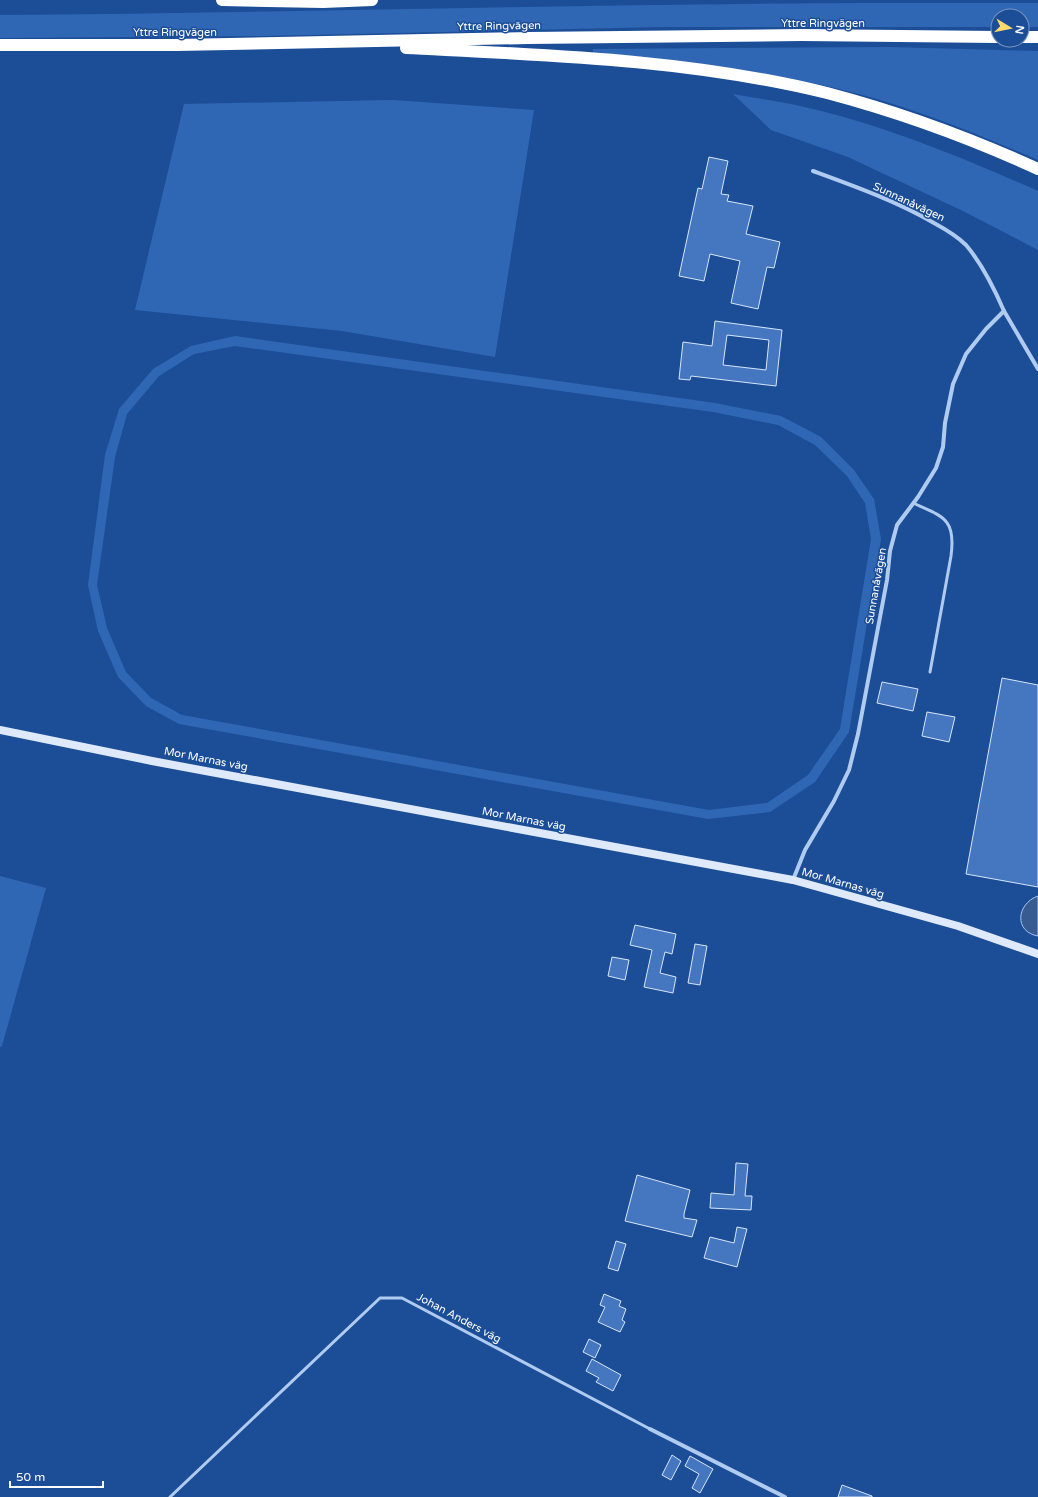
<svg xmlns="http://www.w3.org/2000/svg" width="1038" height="1497" viewBox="0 0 1038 1497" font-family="'Varela Round',sans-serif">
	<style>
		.green { fill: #3067b5; fill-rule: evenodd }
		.water { fill: #385c92; stroke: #a4c5f2 }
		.building { fill: #4477bf; stroke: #d7e6fb; fill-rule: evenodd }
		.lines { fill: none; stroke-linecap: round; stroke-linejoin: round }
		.lane { stroke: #b0cbf0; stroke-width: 3 }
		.street { stroke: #b0cbf0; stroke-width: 4 }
		.secondary { stroke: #deeafb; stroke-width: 8 }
		.highway { stroke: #fff; stroke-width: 12 }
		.labels { text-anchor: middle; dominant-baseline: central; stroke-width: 3; stroke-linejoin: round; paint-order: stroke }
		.street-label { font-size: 11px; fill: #fff; stroke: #1c4e98 }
	</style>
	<rect width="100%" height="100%" fill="#1c4e98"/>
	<!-- green -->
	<g class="green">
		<path d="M865,3H1038V27H1022V16H998V27H660L262,36L0,38V15C288,13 577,4 865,3Z"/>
		<path d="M889,47L1038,51V160C973,132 907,105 839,89C758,70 676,59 593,53V49Z"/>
		<path d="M733,94C755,98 778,101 800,106C882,124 961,157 1038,191V250L963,211L848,157L771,130Z"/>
		<polygon points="393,100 534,110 495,357 342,331 135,310 184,104"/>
		<path d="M235,336L715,403L781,416L821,437L854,470L874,499L881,539L849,732L815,782L770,812L708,819L179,724L146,706L118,677L98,631L88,585L105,455L119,409L153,369L191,346ZM235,346L713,412L778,425L815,445L847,476L865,503L871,539L840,729L808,775L767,803L709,810L182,715L151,698L126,672L107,628L97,585L115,457L127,414L159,376L194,354Z"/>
		<polygon points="0,876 46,888 2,1046 0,1047"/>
	</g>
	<!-- water -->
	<path class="water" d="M1038,896V936C1014,932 1016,904 1038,896Z"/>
	<!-- building -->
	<g class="building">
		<polygon points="709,157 728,161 721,194 729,195 727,201 753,206 746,234 780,242 774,268 767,267 758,309 731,303 740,261 710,254 704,281 679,276 698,188 702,189"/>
		<path d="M715,321L782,330L776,386L691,376L690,380L679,379L683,342L712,346ZM727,335L769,340L766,370L723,365Z"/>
		<polygon points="1002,678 1038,685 1038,887 966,874"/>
		<polygon points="882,682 918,689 913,711 877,703"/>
		<polygon points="927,712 955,717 949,742 922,736"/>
		<polygon points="635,925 676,934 672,954 665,952 660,973 676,977 673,993 644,987 652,950 630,945"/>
		<polygon points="695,944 707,946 700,985 688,983"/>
		<polygon points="612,957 629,960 625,980 608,976"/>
		<polygon points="736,1163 748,1164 745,1196 752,1196 751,1210 710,1208 711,1193 734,1195"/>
		<polygon points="637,1175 690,1190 684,1214 684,1218 697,1220 692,1237 625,1221"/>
		<polygon points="737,1227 747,1229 737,1267 704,1258 710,1237 734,1243"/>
		<polygon points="616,1241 626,1244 618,1271 608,1268"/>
		<polygon points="604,1294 621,1301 619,1306 626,1309 622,1320 625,1322 620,1332 598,1322 605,1307 600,1305"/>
		<polygon points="589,1339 601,1345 595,1358 583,1352"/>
		<polygon points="592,1359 621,1375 613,1391 596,1382 599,1378 586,1371"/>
		<polygon points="672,1455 681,1461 671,1480 662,1475"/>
		<polygon points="690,1456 713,1469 700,1493 692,1488 699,1474 685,1466"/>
		<polygon points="842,1485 872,1496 872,1497 838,1497"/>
	</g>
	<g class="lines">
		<!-- lane -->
		<g class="lane">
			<path d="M913,503C944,517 956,519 951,556L930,672"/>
			<polyline points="170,1497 380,1298 402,1298 650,1429"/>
		</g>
		<!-- street -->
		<g class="street">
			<path d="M813,171C854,186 896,201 934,223C945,229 957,236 966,245C983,265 994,288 1004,311"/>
			<polyline points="793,880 805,850 834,801 849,770 858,734 887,580 890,551 897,525 918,497 936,468 943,447 945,423 953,384 966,354 986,329 1004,311 1038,369"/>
			<polyline points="650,1429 785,1497"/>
		</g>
		<!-- secondary -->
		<polyline class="secondary" points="0,730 152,761 793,880 958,926 1038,954"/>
		<!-- highway -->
		<g class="highway">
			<polyline points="222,0 323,2 372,0"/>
			<polyline points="1022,37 1038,37"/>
			<polyline points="0,45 176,45 528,38 801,35 998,37"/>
			<path d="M406,48C546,55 689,59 827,93C899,112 970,138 1038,169"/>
		</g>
	</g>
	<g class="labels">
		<!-- street labels -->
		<g class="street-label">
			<text x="823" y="23">Yttre Ringvägen</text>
			<text transform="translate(499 26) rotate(-1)">Yttre Ringvägen</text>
			<text x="175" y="32">Yttre Ringvägen</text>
			<text transform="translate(909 202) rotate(25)">Sunnanåvägen</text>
			<text transform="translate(876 586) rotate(-80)">Sunnanåvägen</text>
			<text transform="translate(206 759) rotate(11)">Mor Marnas väg</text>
			<text transform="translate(524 819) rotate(11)">Mor Marnas väg</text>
			<text transform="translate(843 883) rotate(16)">Mor Marnas väg</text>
			<text transform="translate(459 1318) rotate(28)">Johan Anders väg</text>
		</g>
	</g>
	<!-- north arrow -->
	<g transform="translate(1010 28) rotate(100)"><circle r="19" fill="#1c4e98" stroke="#7795c1"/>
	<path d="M0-3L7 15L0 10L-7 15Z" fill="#ffda6f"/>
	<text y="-6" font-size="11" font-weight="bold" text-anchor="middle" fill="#ffffff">N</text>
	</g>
	<!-- scale -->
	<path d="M10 1481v6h93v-6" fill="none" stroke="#ffffff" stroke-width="2"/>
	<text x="16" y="1481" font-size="12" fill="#ffffff" stroke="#1c4e98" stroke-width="3" paint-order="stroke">50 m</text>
</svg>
